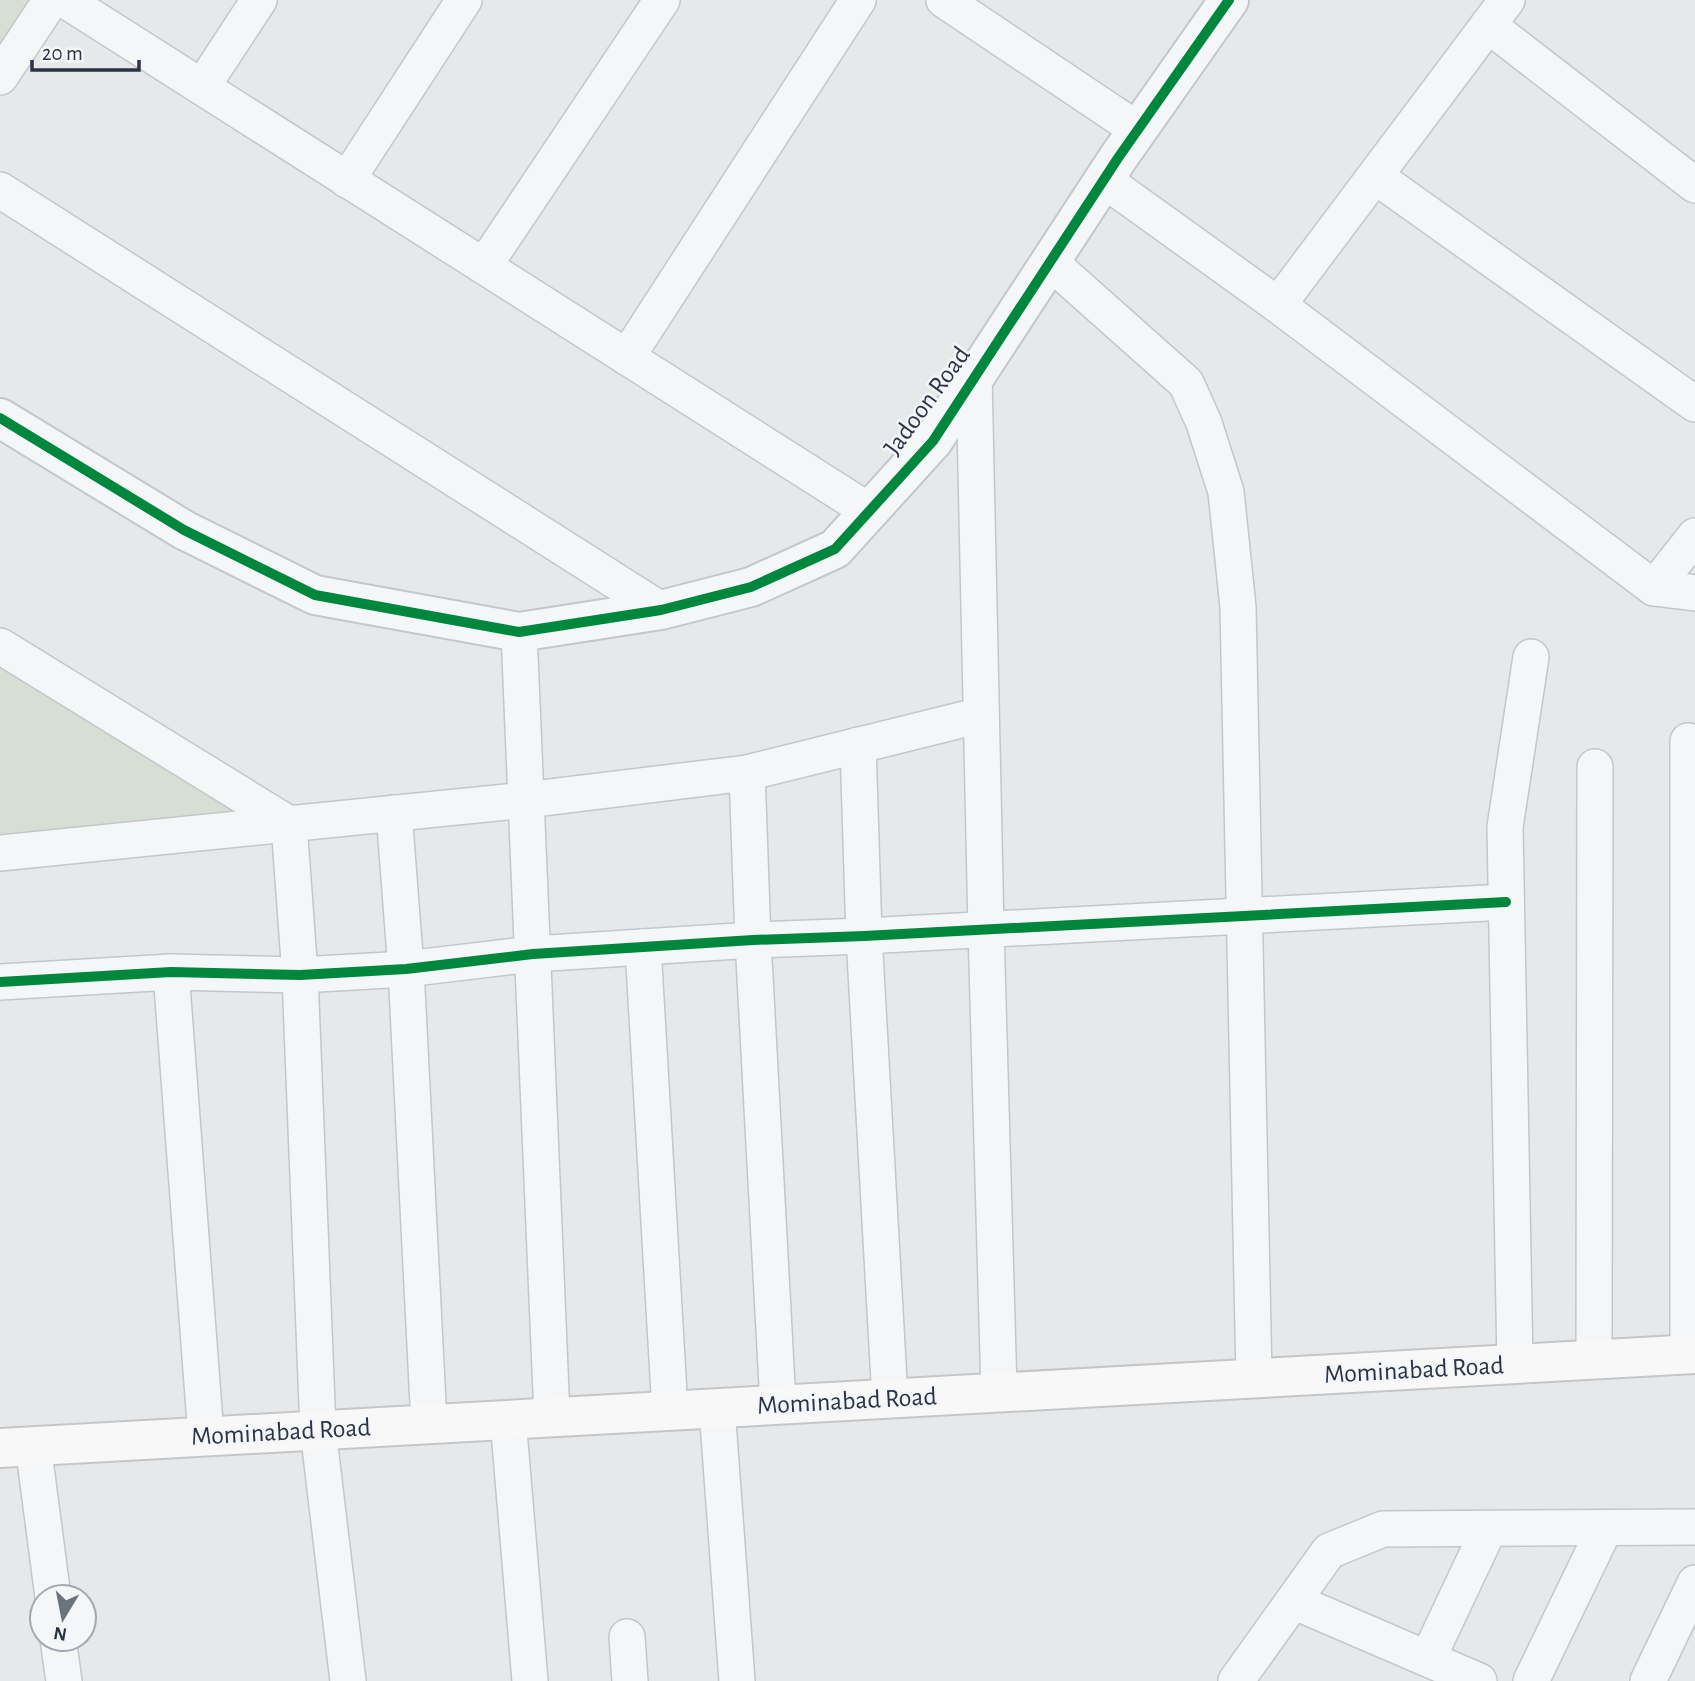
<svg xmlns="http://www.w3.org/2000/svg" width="1695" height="1681" viewBox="0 0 1695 1681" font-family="'Alegreya Sans',sans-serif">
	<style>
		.green { fill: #d6ded6 }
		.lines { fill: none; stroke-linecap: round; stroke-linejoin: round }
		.minor-casing { stroke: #c4c6c8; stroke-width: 38 }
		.tertiary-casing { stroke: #c4c6c8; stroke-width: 42 }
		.secondary-casing { stroke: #c4c6c8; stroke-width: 42 }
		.minor { stroke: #f5f6f7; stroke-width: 35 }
		.tertiary { stroke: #f5f6f7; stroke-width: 38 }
		.secondary { stroke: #f8f8f8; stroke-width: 38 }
		.cycleway-casing { stroke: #f4f6f9; stroke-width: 15 }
		.cycleway { stroke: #00873e; stroke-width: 10 }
		.labels { text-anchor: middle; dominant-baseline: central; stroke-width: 5; stroke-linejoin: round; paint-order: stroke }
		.street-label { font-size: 26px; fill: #2b3445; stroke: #f4f6f9 }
	</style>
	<rect width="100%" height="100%" fill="#e6e8ea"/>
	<!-- green -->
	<g class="green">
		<polygon points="0,0 50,0 0,77"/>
		<polygon points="0,646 289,824 0,853"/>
	</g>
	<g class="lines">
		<!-- minor casing -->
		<g class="minor-casing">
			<g id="minor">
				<polyline points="65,0 869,511"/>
				<polyline points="944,0 1138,130"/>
				<polyline points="1488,25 1695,185"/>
				<polyline points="0,77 51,0"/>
				<polyline points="202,87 259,0"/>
				<polyline points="1375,176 1695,404"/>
				<polyline points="347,180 464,0"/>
				<polyline points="1104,180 1278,305 1654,588 1695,593"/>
				<polyline points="0,190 661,610"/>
				<polyline points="1050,262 1186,383 1204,423 1226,492 1238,607 1254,1378"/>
				<polyline points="484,266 662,0"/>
				<polyline points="1278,305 1507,0"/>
				<polyline points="627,357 858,0"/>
				<polyline points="974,377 986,929 999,1392"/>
				<polyline points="1654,588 1695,536"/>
				<polyline points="519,632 552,1417"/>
				<polyline points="0,646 289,824 300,975 318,1430 348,1681"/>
				<polyline points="858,745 864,936 890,1399"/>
				<polyline points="747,773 753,940 778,1404"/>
				<polyline points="394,813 406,969 429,1424"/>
				<polyline points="0,853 526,800 747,773 981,715"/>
				<polyline points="643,947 670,1411"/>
				<polyline points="171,972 206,1436"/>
				<polyline points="0,982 171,972 300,975 406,969 533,954 753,940 864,936 1506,902"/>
				<polyline points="1688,1355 1688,741"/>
				<polyline points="1594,1359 1595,767"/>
				<polyline points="1515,1364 1505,827 1531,657"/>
				<polyline points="717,1408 737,1681"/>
				<polyline points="508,1419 530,1681"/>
				<polyline points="33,1445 53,1597"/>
				<polyline points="1293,1601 1479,1681"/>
				<polyline points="627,1637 630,1681"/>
				<polyline points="58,1639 64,1681"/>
				<polyline points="1428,1658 1489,1529"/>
				<polyline points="1236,1681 1329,1551 1383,1529 1695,1527"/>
				<polyline points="1531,1681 1605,1528"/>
				<polyline points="1648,1681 1695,1583"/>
			</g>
		</g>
		<!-- tertiary casing -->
		<g class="tertiary-casing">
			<polyline id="tertiary" points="0,418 184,530 315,595 519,632 661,610 751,587 835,549 933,441 1118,158 1229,0"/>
		</g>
		<!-- secondary casing -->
		<g class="secondary-casing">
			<polyline id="secondary" points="0,1448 1695,1354"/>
		</g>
		<!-- minor -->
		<use href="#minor" class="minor"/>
		<!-- tertiary -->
		<use href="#tertiary" class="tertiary"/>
		<!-- secondary -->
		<use href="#secondary" class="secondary"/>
		<!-- cycleway casing -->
		<g class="cycleway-casing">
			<g id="cycleway">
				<polyline points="0,418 184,530 315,595 519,632 661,610 751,587 835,549 933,441 1118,158 1229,0"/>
				<polyline points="0,982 171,972 300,975 406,969 533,954 753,940 864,936 1506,902"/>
			</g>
		</g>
		<!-- cycleway -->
		<use href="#cycleway" class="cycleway"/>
	</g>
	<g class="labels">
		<!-- street labels -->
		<g class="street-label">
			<text transform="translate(927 401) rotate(-54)">Jadoon Road</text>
			<text transform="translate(1414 1370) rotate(-3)">Mominabad Road</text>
			<text transform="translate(847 1401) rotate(-3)">Mominabad Road</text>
			<text transform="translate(281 1432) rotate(-3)">Mominabad Road</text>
		</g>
	</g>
	<!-- north arrow -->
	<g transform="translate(63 1618) rotate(190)"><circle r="33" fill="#f4f6f9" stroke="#a4a8b1" stroke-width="2"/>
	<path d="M0-5L12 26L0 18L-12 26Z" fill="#6c737f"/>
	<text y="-10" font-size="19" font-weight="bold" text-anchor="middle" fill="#2b3445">N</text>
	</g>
	<!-- scale -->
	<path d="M32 60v10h107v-10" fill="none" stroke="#2b3445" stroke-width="3.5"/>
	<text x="42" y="60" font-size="21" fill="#2b3445" stroke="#f4f6f9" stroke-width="5" paint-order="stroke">20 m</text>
</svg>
